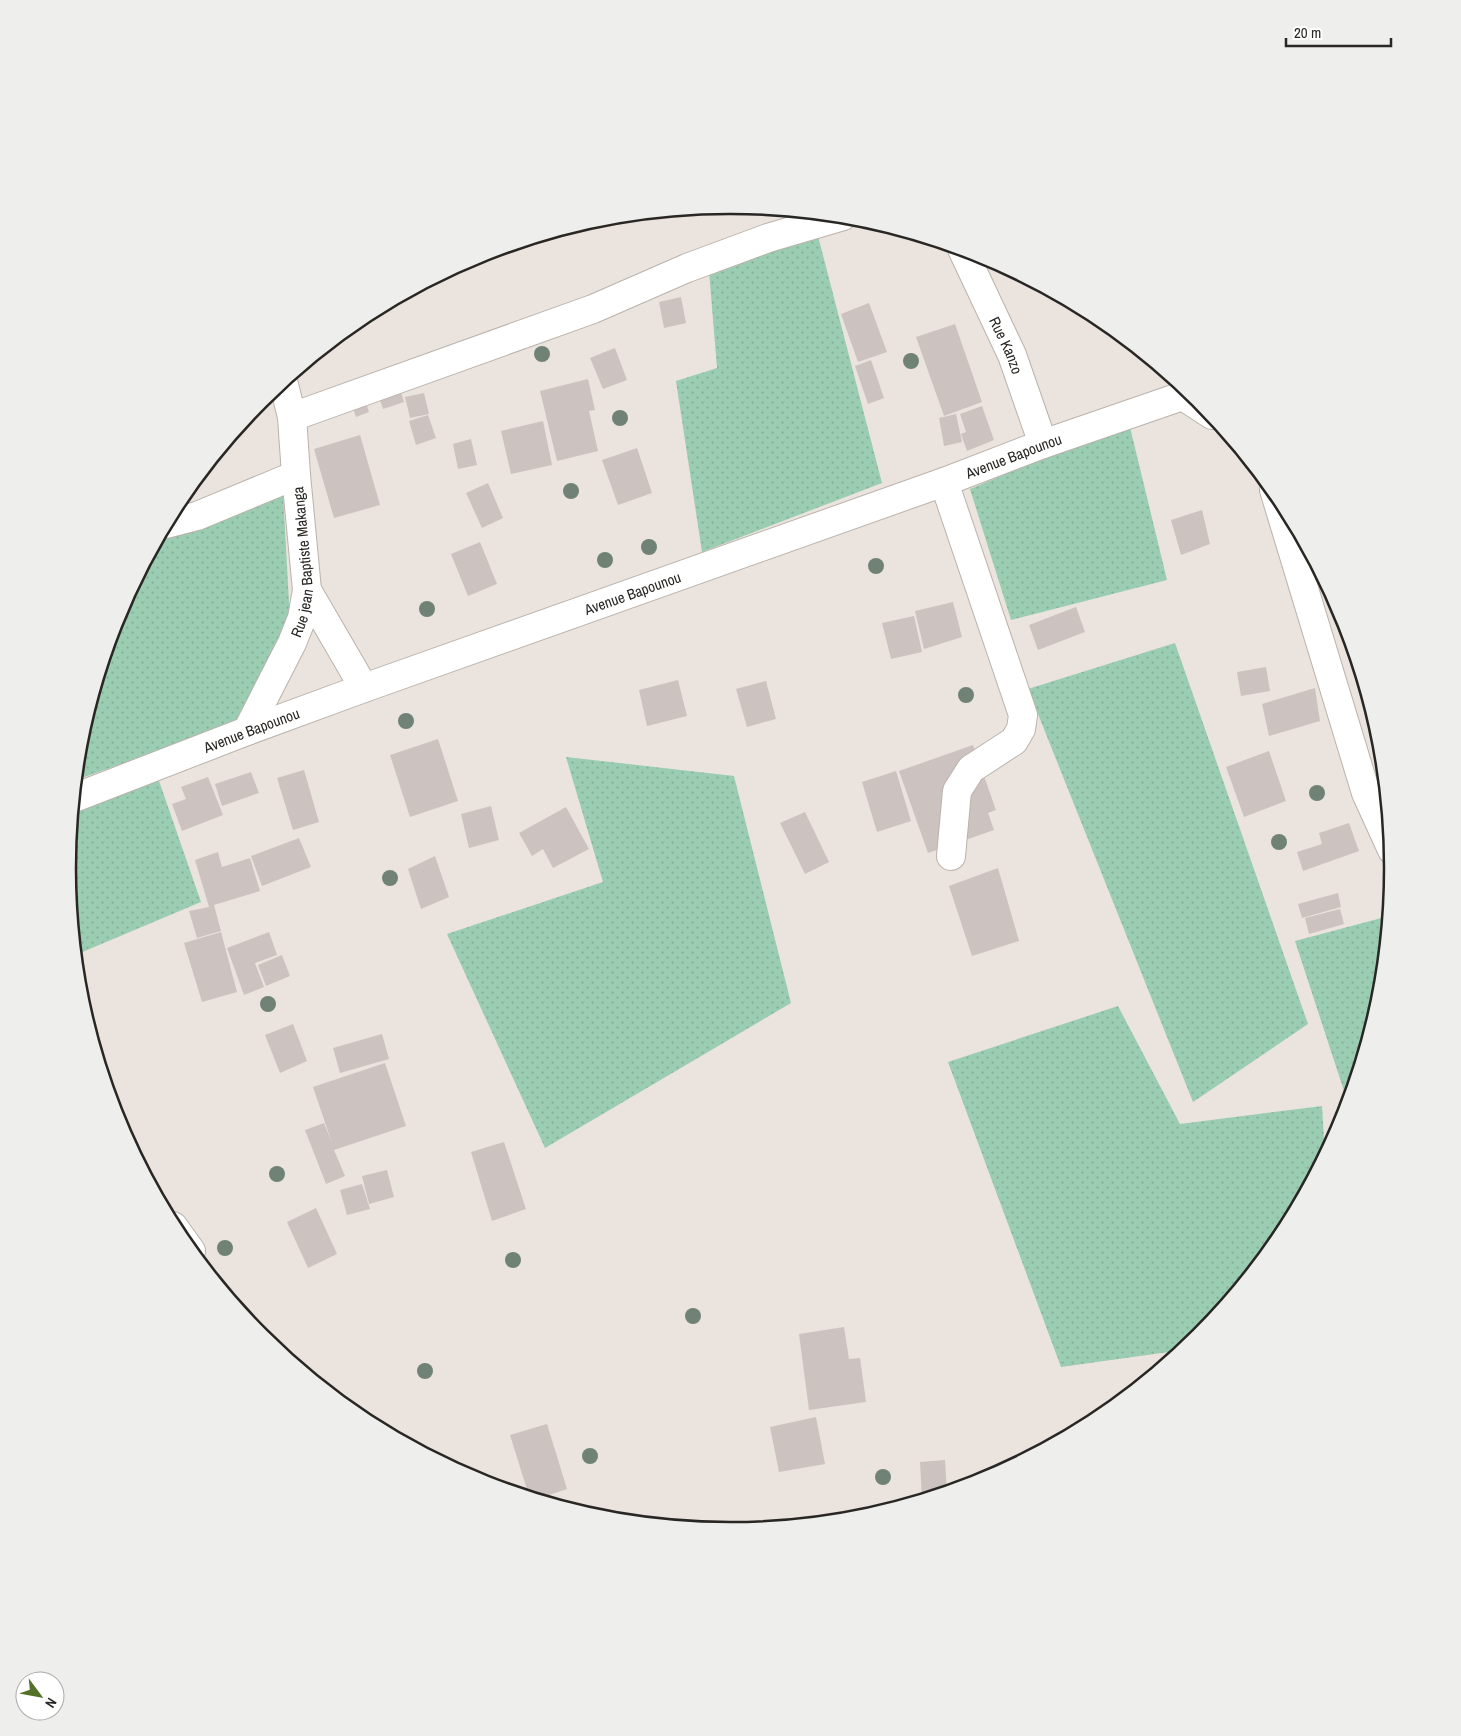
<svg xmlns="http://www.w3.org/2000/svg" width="1461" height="1736" viewBox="0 0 1461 1736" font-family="'Archivo Narrow',sans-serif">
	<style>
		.grass { fill: url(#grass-dots) }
		.building { fill: #ccc3c0 }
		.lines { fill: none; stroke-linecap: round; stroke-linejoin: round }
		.minor-casing { stroke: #bab3ad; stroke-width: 30 }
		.minor { stroke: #fff; stroke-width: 28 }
		.tree { fill: #708276 }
		.labels { text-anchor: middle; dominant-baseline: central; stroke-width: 4; stroke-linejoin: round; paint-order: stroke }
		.street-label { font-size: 15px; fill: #292724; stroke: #fff }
		.rim { fill: none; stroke: #292724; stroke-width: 2.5 }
	</style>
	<defs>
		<pattern id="grass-dots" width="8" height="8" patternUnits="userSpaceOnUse" patternTransform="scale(1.25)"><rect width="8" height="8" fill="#9acdb1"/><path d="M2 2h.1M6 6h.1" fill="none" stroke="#85b098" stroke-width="1.8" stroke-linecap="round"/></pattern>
	</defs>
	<rect width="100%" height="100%" fill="#ebe3dd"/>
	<!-- grass -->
	<g class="grass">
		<polygon points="818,236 882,483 702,552 676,381 717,368 709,271"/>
		<polygon points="1129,423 1167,580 1011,620 970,489"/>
		<polygon points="283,493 290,621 239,722 76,780 80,738 118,614 161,534"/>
		<polygon points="1175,643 1308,1024 1193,1102 1028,689"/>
		<polygon points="566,757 734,776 791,1003 545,1148 447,934 603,882"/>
		<polygon points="157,775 201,902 80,953 74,938 68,868 74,806"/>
		<polygon points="1389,916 1381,998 1354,1086 1344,1091 1295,941"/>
		<polygon points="1118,1006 1180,1124 1322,1106 1325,1156 1282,1237 1199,1337 1183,1350 1061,1367 948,1062"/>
	</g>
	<!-- building -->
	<g class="building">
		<polygon points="681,297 686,323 664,328 659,302"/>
		<polygon points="869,303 887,352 858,362 841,314"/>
		<polygon points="955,324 982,402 944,416 916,337"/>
		<polygon points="615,348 627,380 603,389 590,358"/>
		<polygon points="871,360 884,398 868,404 855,366"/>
		<polygon points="394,370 404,402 383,409 377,391 364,396 369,412 356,417 345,386"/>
		<polygon points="588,379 595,410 589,411 598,451 557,461 540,391"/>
		<polygon points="424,393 429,414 410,418 405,397"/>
		<polygon points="982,406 994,440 967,451 961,434 966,432 960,414"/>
		<polygon points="956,414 962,442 944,446 939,418"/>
		<polygon points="428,415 436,438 416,445 409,421"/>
		<polygon points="543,421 552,465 511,474 501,431"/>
		<polygon points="360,435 380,505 334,518 314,449"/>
		<polygon points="471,439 477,465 458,469 453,444"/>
		<polygon points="637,448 652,493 618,505 602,460"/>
		<polygon points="488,483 503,518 482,528 466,493"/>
		<polygon points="1202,510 1210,544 1181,555 1171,520"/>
		<polygon points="480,542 497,584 468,596 451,554"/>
		<polygon points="953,602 962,637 924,649 915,611"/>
		<polygon points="1076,607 1085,632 1038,650 1029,625"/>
		<polygon points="914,616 922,652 891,659 882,623"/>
		<polygon points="1266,667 1270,691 1241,696 1237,672"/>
		<polygon points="678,680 687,716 647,726 639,690"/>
		<polygon points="766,681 776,719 747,727 736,689"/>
		<polygon points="1315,688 1320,721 1269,736 1262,704"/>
		<polygon points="438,739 458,801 410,817 390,755"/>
		<polygon points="973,745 996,810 988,813 994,830 928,853 899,771"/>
		<polygon points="1269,751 1286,801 1244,817 1226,767"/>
		<polygon points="304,770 319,822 293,830 277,778"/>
		<polygon points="896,771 911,821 877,832 862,782"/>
		<polygon points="251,772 259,793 222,806 215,784"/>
		<polygon points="208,777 223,815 182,831 172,804 186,799 181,787"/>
		<polygon points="491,806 499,840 469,848 461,814"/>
		<polygon points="566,807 589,849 553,868 543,849 532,856 519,833"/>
		<polygon points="805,812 829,862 805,874 780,823"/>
		<polygon points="1349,823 1359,851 1303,871 1297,852 1322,844 1319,833"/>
		<polygon points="299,838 311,867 262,886 251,856"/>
		<polygon points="218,852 222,867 250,858 260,891 214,905 221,931 197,938 189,911 209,907 195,860"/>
		<polygon points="435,856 449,897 421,909 408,869"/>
		<polygon points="998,868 1019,941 972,956 949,886"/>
		<polygon points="1338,893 1341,907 1302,918 1298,904"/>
		<polygon points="1340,909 1344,924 1309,934 1305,918"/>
		<polygon points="221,932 237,992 202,1002 184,943"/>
		<polygon points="269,932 277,955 255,963 264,987 244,995 227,948"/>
		<polygon points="282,955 290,976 266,986 258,965"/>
		<polygon points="293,1024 307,1061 280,1073 265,1035"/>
		<polygon points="382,1034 389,1059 340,1073 333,1048"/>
		<polygon points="385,1063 406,1126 334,1150 345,1176 326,1184 305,1130 324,1123 332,1143 313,1087"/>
		<polygon points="504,1142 526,1209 492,1221 471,1152"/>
		<polygon points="387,1170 394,1197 369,1204 362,1176"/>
		<polygon points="362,1184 370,1209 347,1215 340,1190"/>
		<polygon points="316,1208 337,1254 308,1268 287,1222"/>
		<polygon points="844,1327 849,1359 860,1358 866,1402 809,1410 799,1334"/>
		<polygon points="816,1417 825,1464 779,1472 770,1427"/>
		<polygon points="547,1424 567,1489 537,1499 529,1496 510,1435"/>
		<polygon points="945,1460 947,1492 922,1499 920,1462"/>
	</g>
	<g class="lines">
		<!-- minor casing -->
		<g class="minor-casing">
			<g id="minor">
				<path id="s1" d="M962,249L1012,355L1043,444"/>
				<polyline points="1183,396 1212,415"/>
				<polyline points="292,417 593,309 687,268 768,238 843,216"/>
				<polyline points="944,482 1023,715 1021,729 1014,741 971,769 957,791 951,856"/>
				<polyline points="1274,490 1366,793 1392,850"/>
				<polyline points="166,524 197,516 296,475"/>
				<polyline points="307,590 364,688"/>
				<path id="s2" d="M247,731L292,643L302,618L307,590L296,475L292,417L283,381"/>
				<path id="s3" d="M74,798L247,731L364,688L944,482L1043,444L1191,393"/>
				<polyline points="173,1226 191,1251"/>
			</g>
		</g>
		<!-- minor -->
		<use href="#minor" class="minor"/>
	</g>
	<!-- trees -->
	<g class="tree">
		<circle cx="542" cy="354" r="8"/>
		<circle cx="911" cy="361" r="8"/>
		<circle cx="620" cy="418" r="8"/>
		<circle cx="571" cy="491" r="8"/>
		<circle cx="649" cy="547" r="8"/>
		<circle cx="605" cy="560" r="8"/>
		<circle cx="876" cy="566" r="8"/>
		<circle cx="427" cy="609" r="8"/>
		<circle cx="966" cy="695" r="8"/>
		<circle cx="406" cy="721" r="8"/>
		<circle cx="1317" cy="793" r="8"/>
		<circle cx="1279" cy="842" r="8"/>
		<circle cx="390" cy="878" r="8"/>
		<circle cx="268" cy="1004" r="8"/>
		<circle cx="277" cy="1174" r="8"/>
		<circle cx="225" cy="1248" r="8"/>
		<circle cx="513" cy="1260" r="8"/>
		<circle cx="693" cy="1316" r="8"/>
		<circle cx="425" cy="1371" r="8"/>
		<circle cx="590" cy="1456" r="8"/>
		<circle cx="883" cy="1477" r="8"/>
	</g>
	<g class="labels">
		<!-- street labels -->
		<g class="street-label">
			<text stroke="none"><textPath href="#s1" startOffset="106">Rue Kanzo</textPath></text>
			<text stroke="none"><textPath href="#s3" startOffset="1000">Avenue Bapounou</textPath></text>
			<text stroke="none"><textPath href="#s2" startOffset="182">Rue jean Baptiste Makanga</textPath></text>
			<text stroke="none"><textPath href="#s3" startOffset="595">Avenue Bapounou</textPath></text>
			<text stroke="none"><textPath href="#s3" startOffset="190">Avenue Bapounou</textPath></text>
		</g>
	</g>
	<!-- crop -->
	<path d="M0 0H1461V1736H0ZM76 868a654 654 0 1 1 1308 0a654 654 0 1 1-1308 0Z" fill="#eeeeed" fill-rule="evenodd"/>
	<path class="rim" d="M76 868a654 654 0 1 1 1308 0a654 654 0 1 1-1308 0Z"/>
	<!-- north arrow -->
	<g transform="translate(40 1696) rotate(122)"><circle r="24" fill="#ffffff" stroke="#a9a9a7"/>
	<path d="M0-4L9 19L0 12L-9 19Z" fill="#547227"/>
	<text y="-8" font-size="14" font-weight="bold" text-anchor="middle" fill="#292724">N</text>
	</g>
	<!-- scale -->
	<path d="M1286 38v8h105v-8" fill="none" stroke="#292724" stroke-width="2.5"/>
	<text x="1294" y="38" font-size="15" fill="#292724" stroke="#ffffff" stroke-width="4" paint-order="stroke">20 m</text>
</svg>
